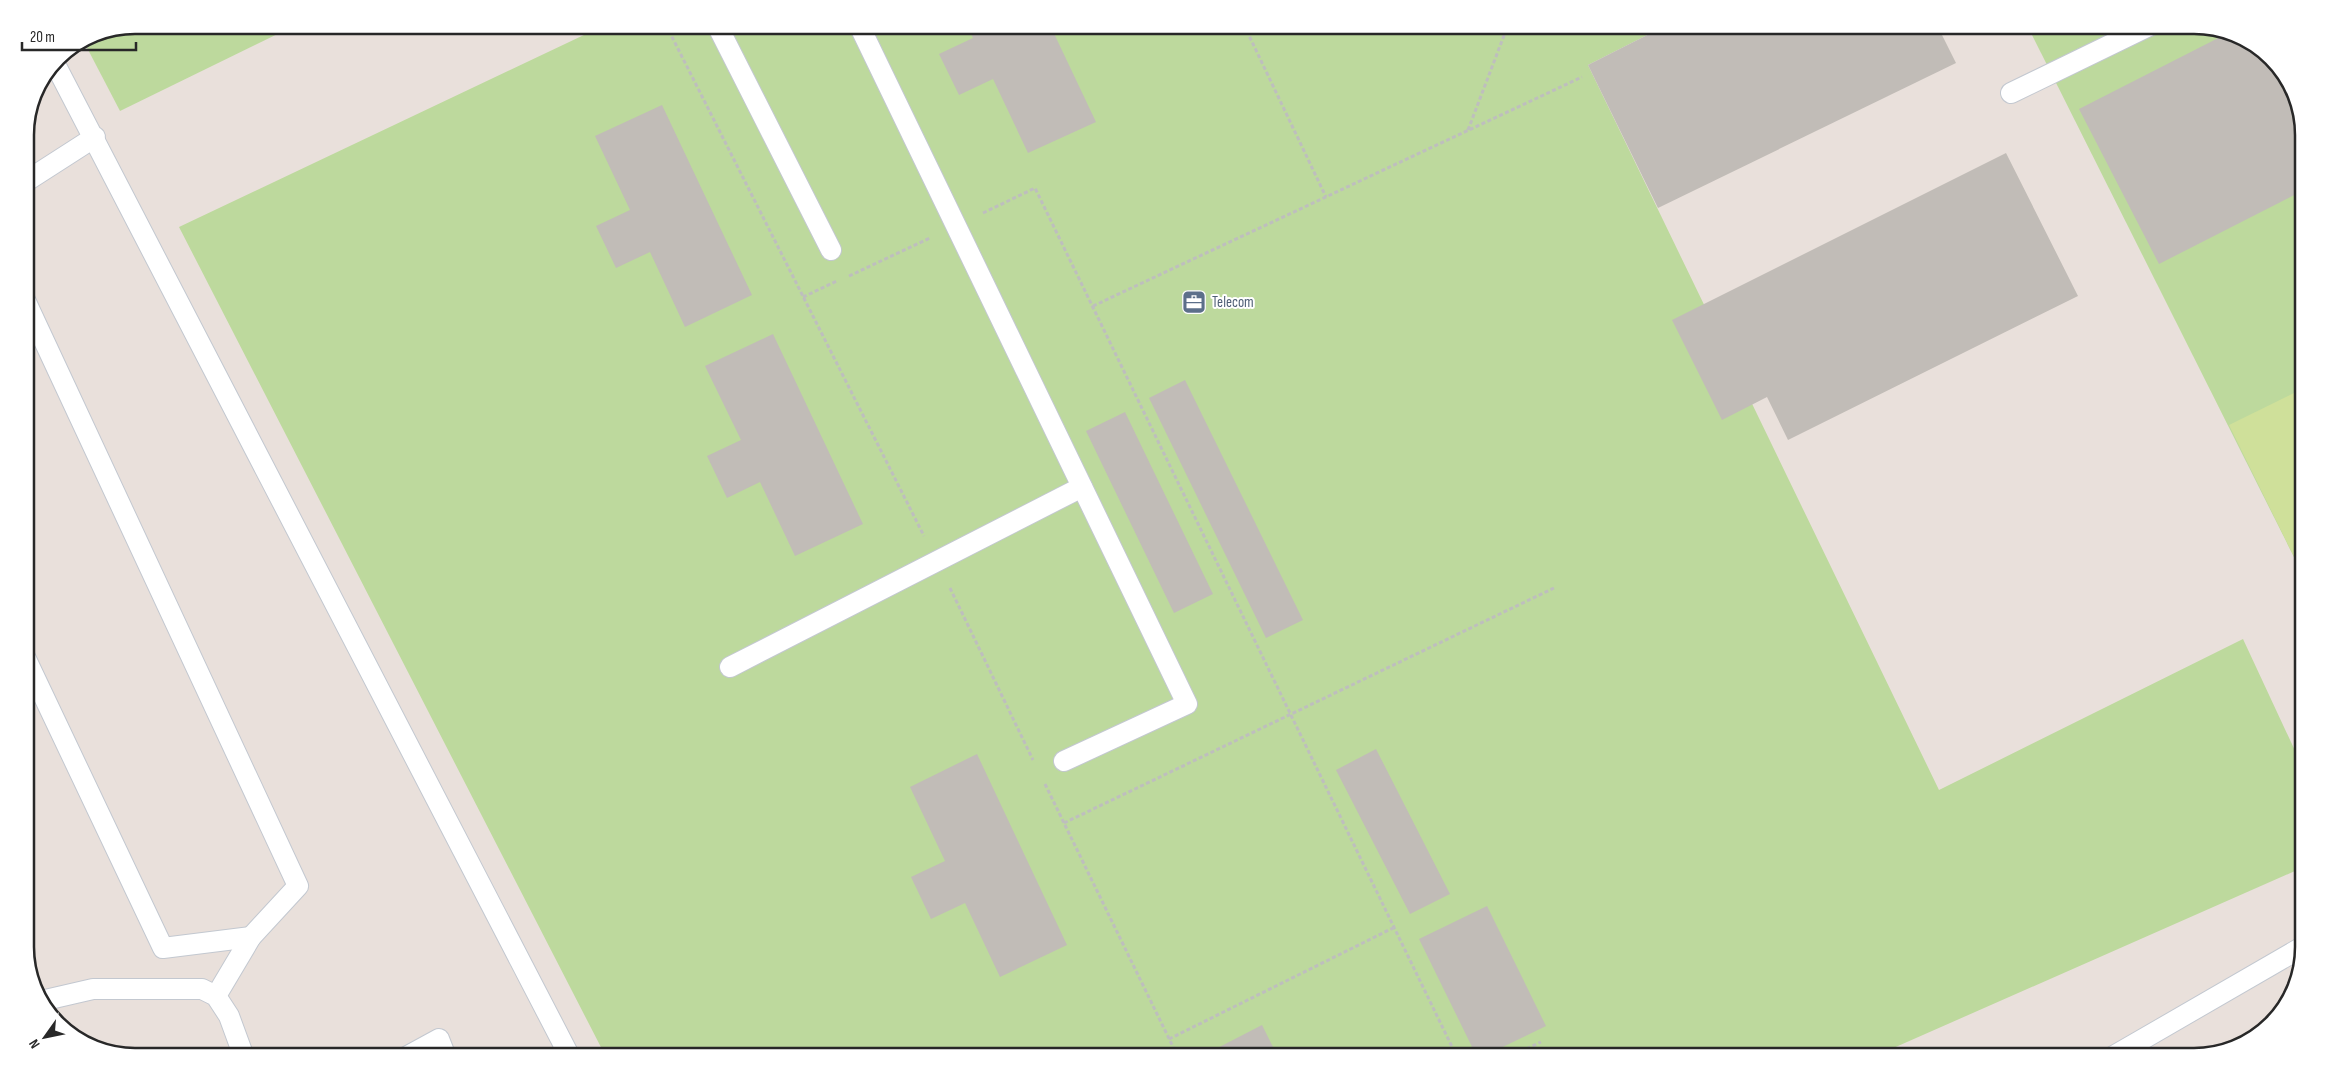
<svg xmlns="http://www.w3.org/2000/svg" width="2329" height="1082" viewBox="0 0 2329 1082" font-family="'Sofia Sans Condensed',sans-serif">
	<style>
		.green { fill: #bdd99d }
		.pitch { fill: #cfe09a }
		.building { fill: #c1bcb7 }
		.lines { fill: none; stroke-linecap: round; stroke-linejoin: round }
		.lane-casing { stroke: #c3c8d0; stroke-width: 22 }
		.path { stroke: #bebebe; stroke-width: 3; stroke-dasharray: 4 2.5; stroke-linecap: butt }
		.lane { stroke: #fff; stroke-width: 20 }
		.labels { text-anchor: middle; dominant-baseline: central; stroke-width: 4; stroke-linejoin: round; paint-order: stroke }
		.service-label { font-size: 15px; fill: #4e5e75; stroke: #fff; text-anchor: start }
		.rim { fill: none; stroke: #282828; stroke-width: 2.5 }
	</style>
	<rect width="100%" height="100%" fill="#e9e0db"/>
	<!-- green -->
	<g class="green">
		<polygon points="135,25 296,25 120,111 83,40 93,33"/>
		<polygon points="605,25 1667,25 1588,65 1939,790 2243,639 2304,770 2304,867 1873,1057 606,1057 179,227"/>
		<polygon points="2027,25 2194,25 2236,34 2285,74 2304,128 2304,577"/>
	</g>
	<!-- pitch -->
	<polygon class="pitch" points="2304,388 2304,577 2229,425"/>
	<!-- building -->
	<g class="building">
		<polygon points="967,25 1050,25 1096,122 1028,153 993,79 959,95 939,54 973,38"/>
		<polygon points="1667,25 1937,25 1956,63 1658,208 1588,65"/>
		<polygon points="2230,32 2236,34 2285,74 2304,128 2304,190 2159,264 2079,109"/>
		<polygon points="662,105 752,295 685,327 650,252 616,268 596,226 630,210 595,136"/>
		<polygon points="2006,153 2078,296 1788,440 1767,397 1722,420 1672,320"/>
		<polygon points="773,334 863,524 795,556 760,482 727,498 707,456 741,440 705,366"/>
		<polygon points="1185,380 1303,620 1266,638 1149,398"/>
		<polygon points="1125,412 1213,594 1174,613 1086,431"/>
		<polygon points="1376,749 1450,894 1410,914 1336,770"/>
		<polygon points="977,754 1067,945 1000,977 965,903 931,919 911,877 945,861 910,787"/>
		<polygon points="1487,906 1546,1026 1482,1057 1477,1057 1419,939"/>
		<polygon points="1262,1025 1278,1057 1200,1057"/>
	</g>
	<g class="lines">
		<!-- lane casing -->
		<g class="lane-casing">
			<g id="lane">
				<polyline points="717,25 831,250"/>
				<polyline points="859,25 1187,704 1064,761"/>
				<polyline points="54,62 570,1057"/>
				<polyline points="2011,93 2151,25"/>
				<polyline points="25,182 95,137"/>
				<polyline points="25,300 298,886 251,937 216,996"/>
				<polyline points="25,657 163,948 251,937"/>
				<polyline points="730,667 1082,487"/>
				<polyline points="41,1001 93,989 202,989 216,996 229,1016 244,1057"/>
				<polyline points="406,1057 439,1039 446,1057"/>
				<polyline points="2112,1057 2304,946"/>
			</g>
		</g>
		<!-- path -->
		<g class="path">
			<polyline points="666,25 924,536"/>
			<polyline points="1244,25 1326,197"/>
			<polyline points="1468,130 1508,25"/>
			<polyline points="983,213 1035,188 1457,1057"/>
			<polyline points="849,276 930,238"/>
			<polyline points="803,297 837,281"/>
			<polyline points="1093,306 1582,77"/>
			<polyline points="950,588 1033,760"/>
			<polyline points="1045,784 1178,1057"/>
			<polyline points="1064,823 1554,588"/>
			<polyline points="1169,1039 1395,927"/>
			<polyline points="1509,1057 1541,1042"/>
		</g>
		<!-- lane -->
		<use href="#lane" class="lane"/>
	</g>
	<!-- icons -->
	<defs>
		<g id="office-square" transform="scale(1.25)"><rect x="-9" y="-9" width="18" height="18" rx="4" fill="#5c6f8a" stroke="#fff"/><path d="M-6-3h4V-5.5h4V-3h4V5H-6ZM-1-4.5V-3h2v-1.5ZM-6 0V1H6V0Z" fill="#fff"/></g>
	</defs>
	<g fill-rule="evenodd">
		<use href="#office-square" x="1194" y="302"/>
	</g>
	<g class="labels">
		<!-- service labels -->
		<g class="service-label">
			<text x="1212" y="302">Telecom</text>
		</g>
	</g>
	<!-- crop -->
	<path d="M0 0H2329V1082H0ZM135 34H2194A101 101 0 0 1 2295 135V947A101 101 0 0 1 2194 1048H135A101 101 0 0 1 34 947V135A101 101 0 0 1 135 34Z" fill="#fff" fill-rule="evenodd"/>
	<path class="rim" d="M135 34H2194A101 101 0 0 1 2295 135V947A101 101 0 0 1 2194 1048H135A101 101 0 0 1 34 947V135A101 101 0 0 1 135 34Z"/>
	<!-- north arrow -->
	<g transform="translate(45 1037) rotate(237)" stroke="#ffffff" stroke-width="4" paint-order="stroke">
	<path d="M0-4L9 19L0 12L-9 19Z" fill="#282828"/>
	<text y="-8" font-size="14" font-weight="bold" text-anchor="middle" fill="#282828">N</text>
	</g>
	<!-- scale -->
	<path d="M22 42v8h114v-8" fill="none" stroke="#282828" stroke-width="2.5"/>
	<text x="30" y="42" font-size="15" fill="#282828" stroke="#ffffff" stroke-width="4" paint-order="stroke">20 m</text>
</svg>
